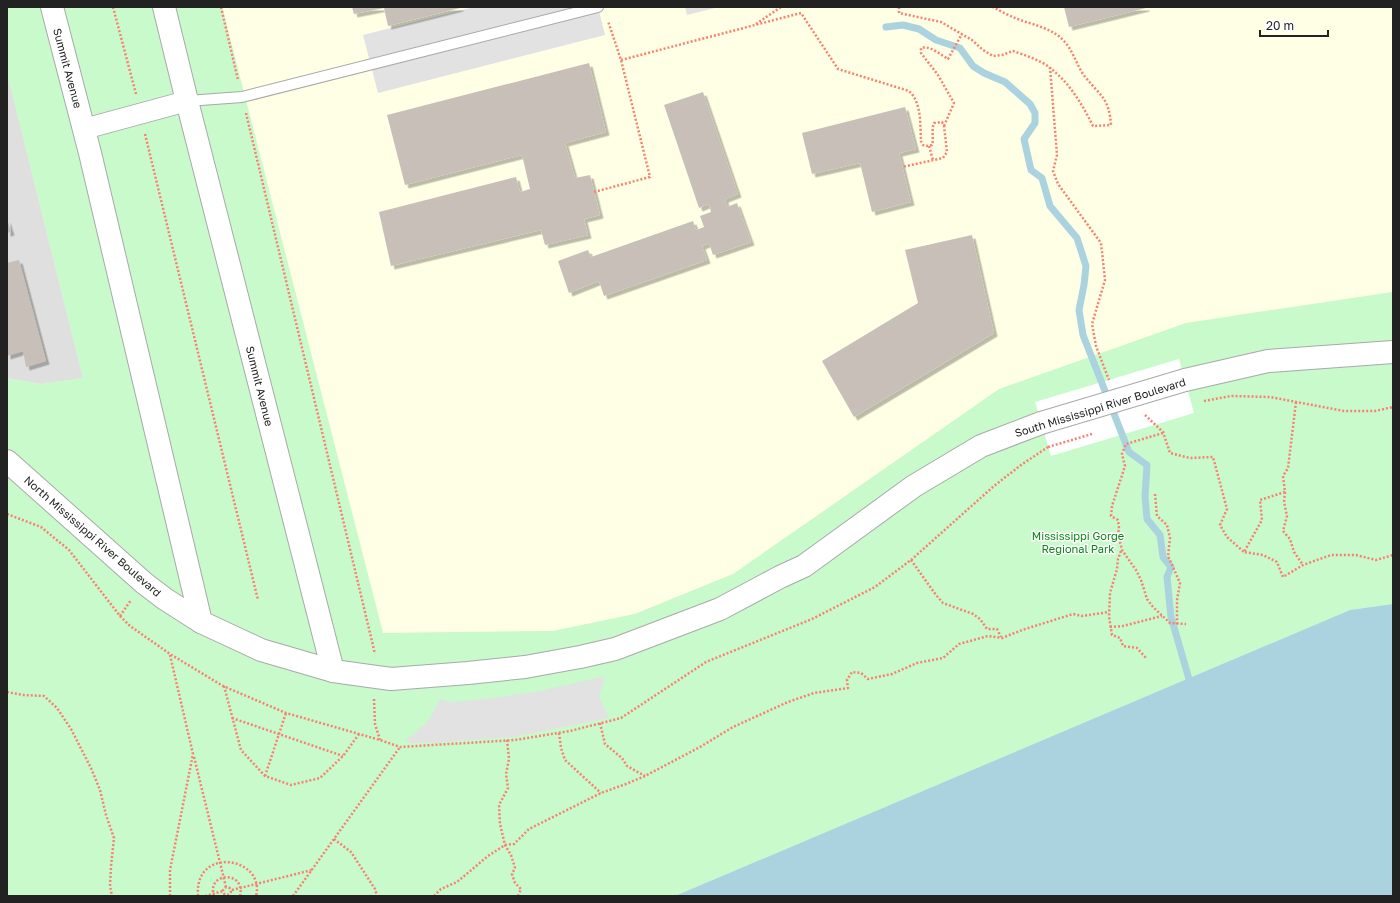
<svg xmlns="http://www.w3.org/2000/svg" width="1400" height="903" viewBox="0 0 1400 903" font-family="'Golos Text',sans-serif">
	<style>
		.residential { fill: #e0dfdf }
		.education { fill: #ffffe5 }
		.park { fill: #c8facc }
		.parking { fill: #e2e2e2 }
		.water { fill: #aad3df }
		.pier { fill: #fff }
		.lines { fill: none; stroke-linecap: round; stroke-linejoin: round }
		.stream { stroke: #aad3df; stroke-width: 7 }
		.building { fill: #c7bfb8; filter: url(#shadow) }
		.service-casing { stroke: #a9a9a9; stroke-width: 12 }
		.minor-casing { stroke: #a9a9a9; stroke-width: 22 }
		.tertiary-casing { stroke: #a9a9a9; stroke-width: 24 }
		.path { stroke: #fa8072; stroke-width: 2.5; stroke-dasharray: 2 2; stroke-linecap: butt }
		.service { stroke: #fff; stroke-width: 10 }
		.minor { stroke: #fff; stroke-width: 20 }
		.tertiary { stroke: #fff; stroke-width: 22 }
		.tertiary-bridge-casing { stroke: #a9a9a9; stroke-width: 24; stroke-linecap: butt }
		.path-bridge { stroke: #fa8072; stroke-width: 2.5; stroke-dasharray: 2 2; stroke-linecap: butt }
		.tertiary-bridge { stroke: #fff; stroke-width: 22 }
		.labels { text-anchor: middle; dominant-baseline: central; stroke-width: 3; stroke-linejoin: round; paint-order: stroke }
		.street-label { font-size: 11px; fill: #222; stroke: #fff }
		.park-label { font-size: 11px; fill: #0c8416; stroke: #fff }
	</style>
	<defs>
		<filter id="shadow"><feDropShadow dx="3.5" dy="3.5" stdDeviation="0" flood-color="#0004"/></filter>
	</defs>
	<rect width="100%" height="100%" fill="#f2efe9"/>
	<!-- residential -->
	<polygon class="residential" points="7,73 83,378 41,384 7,378"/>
	<!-- education -->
	<polygon class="education" points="222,7 1393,7 1393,292 1237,315 733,574 635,614 553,631 383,633"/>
	<!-- park -->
	<polygon class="park" points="7,7 222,7 383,633 553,631 635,614 733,574 999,389 1186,323 1393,292 1393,604 1350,610 675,896 7,896 7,378 41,384 83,378 7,73"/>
	<!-- parking -->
	<g class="parking">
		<polygon points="474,7 598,7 605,35 378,93 363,35"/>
		<polygon points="685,7 719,7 687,15"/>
		<polygon points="605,676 599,696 609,718 514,737 431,743 410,743 405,741 425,724 430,718 440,699 451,702 492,698 540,691"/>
	</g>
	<!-- water -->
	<polygon class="water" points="1393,604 1393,896 675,896 1350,610"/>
	<!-- pier -->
	<polygon class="pier" points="1179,359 1194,413 1051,456 1035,402"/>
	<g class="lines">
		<!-- stream -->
		<polyline class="stream" points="886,27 903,25 919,29 936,40 960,48 973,66 984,73 1005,82 1030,104 1035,113 1035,123 1024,139 1031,170 1042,178 1050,206 1077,238 1086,266 1084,285 1079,310 1083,335 1129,452 1147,465 1145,496 1147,519 1160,535 1163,557 1171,567 1167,577 1171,617 1189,679"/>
	</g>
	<!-- building -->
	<g class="building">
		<polygon points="352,7 460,7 460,8 388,26 384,8 354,14"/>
		<polygon points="1064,7 1146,7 1146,8 1069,27"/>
		<polygon points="589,63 606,132 565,143 575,178 590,175 600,215 584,219 588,235 545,245 541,230 391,266 379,212 516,177 520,192 530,189 522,155 405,185 387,115"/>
		<polygon points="703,92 738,194 725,199 727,207 737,203 751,242 713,255 709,243 702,246 707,260 604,296 599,281 569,293 558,261 588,250 591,257 693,221 696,230 704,227 700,216 711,212 709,204 699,208 664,105"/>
		<polygon points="905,107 916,149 899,153 911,202 872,212 860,163 812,174 802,133"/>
		<polygon points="7,219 11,232 7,233"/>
		<polygon points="972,235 994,333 854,417 822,361 918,303 905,250"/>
		<polygon points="19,260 46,361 26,367 23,351 7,356 7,263"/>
	</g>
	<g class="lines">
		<!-- service casing -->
		<g class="service-casing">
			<polyline id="service" points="187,101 242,97 598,7"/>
		</g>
		<!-- minor casing -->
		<g class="minor-casing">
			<polyline id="minor" points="84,129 187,101"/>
		</g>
		<!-- tertiary casing -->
		<g class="tertiary-casing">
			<g id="tertiary">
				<polyline points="52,7 90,153 201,622"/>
				<polyline points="164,7 187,101 333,671"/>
				<polyline points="1185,380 1268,361 1393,352"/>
				<polyline points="7,461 144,583 165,599 201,622 261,650 333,671 391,679 468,673 525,667 580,657 615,649 720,609 780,577 804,566 914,486 981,446 1041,423"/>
			</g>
		</g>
		<!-- path -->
		<g class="path">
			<polyline points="113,7 136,94"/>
			<polyline points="221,7 238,80"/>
			<path d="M899,7V13L941,22L972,40L983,50L993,56L1002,55L1013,51C1024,55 1041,60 1050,68C1069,82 1082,104 1093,126L1111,125C1109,99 1102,97 1086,78C1077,67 1074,52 1064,41C1051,27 1032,25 1015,18C1008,15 1000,11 993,7"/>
			<polyline points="756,24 781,7"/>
			<path d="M621,60L801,13L838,69L909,91C922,103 920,125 921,141L923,145L928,146L932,145C934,138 931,130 934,123L942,122L944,126L947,152L943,158L902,167"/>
			<polyline points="1050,67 1057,155 1053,171 1058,184 1101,243 1105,280 1092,324 1096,346 1109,380"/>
			<polyline points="246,113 375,654"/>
			<path d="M944,126L954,103L938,75L921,53V48C930,45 941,55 948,59L962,34"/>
			<polyline points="145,134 258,600"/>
			<polyline points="929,146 933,160"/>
			<polyline points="594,192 650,177 621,60 608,21"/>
			<polyline points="1204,401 1231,396 1270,397 1344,411 1375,411 1393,407"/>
			<polyline points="1296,402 1288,468 1283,476 1285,492 1284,502 1287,516 1283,531 1290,539 1294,552 1303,565"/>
			<polyline points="1145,415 1163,432 1170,453 1190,458 1213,457 1227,509 1220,525 1227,537 1244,552"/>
			<polyline points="1163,433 1126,444 1122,454 1125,466 1112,506 1111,516 1118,520 1119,528 1118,534 1122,550 1136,570 1141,580 1147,599 1153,607 1170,623 1186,624"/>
			<polyline points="1285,492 1260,500 1262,520 1244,552 1263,555 1277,562 1283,577 1303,565 1331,555 1356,555 1376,560 1393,555"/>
			<polyline points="1155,494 1157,516 1167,525 1170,538 1168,556 1180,583 1177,600 1177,624"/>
			<polyline points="7,514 41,527 69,550 120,616 130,626 170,654 223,686 286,713 380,740 400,747 515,740 570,731 621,718 706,662 812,619 875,587 911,560 994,486 1021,465 1048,447"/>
			<polyline points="1121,551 1118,559 1117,569 1110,593 1109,617 1112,635 1120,638 1123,646 1137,648 1146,658"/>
			<polyline points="911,560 936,595 943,603 973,614 980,619 987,629 997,629 1001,637"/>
			<polyline points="120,616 131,600"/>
			<polyline points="1110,627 1123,626 1162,616"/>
			<polyline points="224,686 241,750 265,776 291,785 320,778 343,756 359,734"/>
			<polyline points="7,692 23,695 44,696 57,708 71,729 91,768 100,790 106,815 114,838 111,866 110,886 112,896"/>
			<polyline points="374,699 375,724 380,740"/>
			<polyline points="232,718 343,756"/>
			<polyline points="600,723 605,744 622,758 627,766 645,776"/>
			<polyline points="559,733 561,748 565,760 601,793"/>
			<polyline points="507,740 509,759 506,774 508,788 499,805 500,824 505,845 511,855 515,868 512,874 515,883 521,889 518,896"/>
			<polyline points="194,757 226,887"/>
			<polyline points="265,776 286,713"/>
			<polyline points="334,839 351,852 375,889 377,896"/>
			<circle cx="227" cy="891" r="4"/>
			<polyline points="232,890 312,870"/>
			<polyline points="170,896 170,870 193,754 170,655"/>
			<path d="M198,896C194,845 266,857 256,896"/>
			<polyline points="205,896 223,891"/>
			<path d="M214,896C206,872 246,870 240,896"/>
			<polyline points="293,896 400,747"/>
			<polyline points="434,896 441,889 457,882 488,856 505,845 514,844 529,829 601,793 626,784 645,776 700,747 733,727 788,702 814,693 848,688 847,680 852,672 861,673 868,679 892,674 917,663 943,658 959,644 988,636 1002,638 1022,630 1073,614 1082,616 1109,612"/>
		</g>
		<!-- service -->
		<use href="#service" class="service"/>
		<!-- minor -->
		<use href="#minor" class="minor"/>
		<!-- tertiary -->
		<use href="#tertiary" class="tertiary"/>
		<!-- tertiary-bridge casing -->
		<g class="tertiary-bridge-casing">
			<polyline id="tertiary-bridge" points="1041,423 1185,380"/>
		</g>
		<!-- path-bridge -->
		<polyline class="path-bridge" points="1048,447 1092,434"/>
		<!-- tertiary-bridge -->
		<use href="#tertiary-bridge" class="tertiary-bridge"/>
	</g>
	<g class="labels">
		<!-- street labels -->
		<g class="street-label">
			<text transform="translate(68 68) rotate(75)">Summit Avenue</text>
			<text transform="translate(260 386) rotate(76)">Summit Avenue</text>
			<text transform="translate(1100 407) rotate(-17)">South Mississippi River Boulevard</text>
			<text transform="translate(93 536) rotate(41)">North Mississippi River Boulevard</text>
		</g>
		<!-- park labels -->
		<g class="park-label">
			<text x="1078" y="535">Mississippi Gorge<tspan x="1078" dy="13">Regional Park</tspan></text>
		</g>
	</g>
	<!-- border -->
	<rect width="1400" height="903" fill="none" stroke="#222222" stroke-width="16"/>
	<!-- scale -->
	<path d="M1260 30v6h68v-6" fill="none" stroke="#222222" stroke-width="2"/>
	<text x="1266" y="30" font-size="12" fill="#222222" stroke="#ffffff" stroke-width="3" paint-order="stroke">20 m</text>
</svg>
